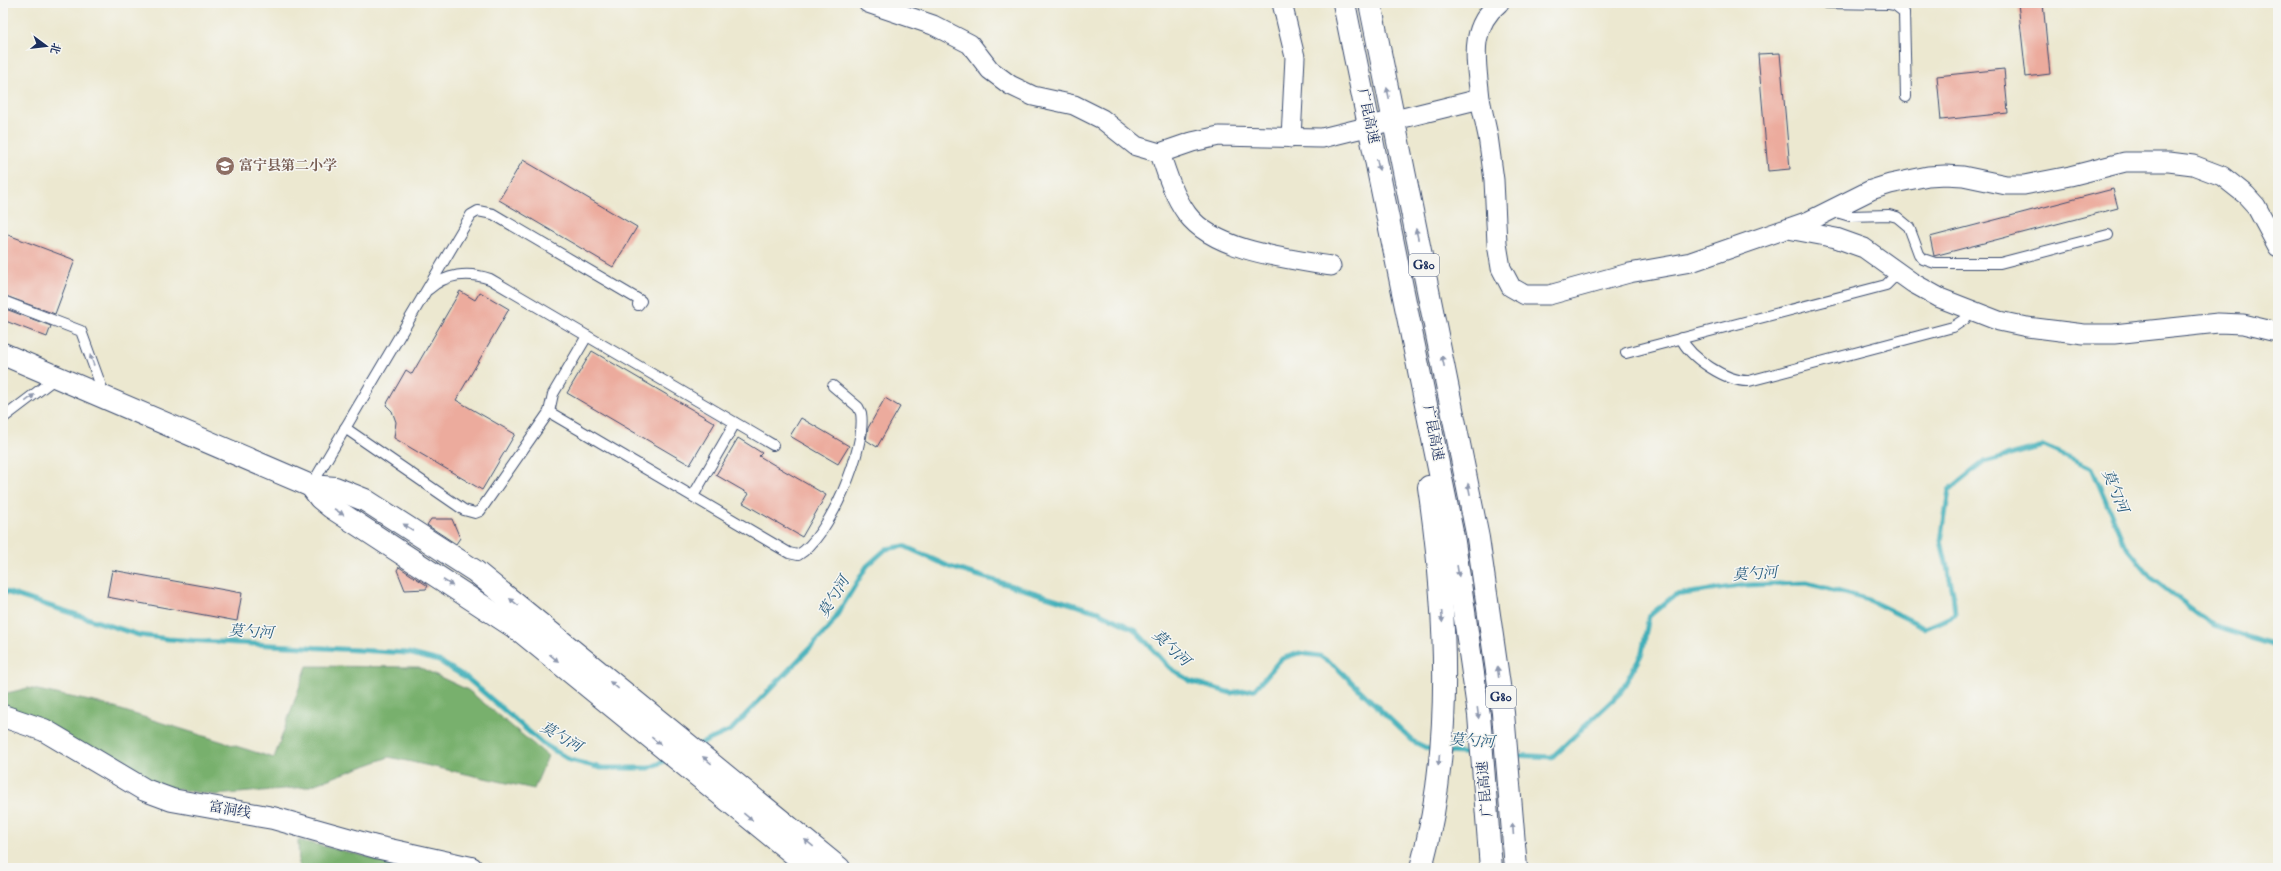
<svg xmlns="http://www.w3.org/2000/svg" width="2281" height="871" viewBox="0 0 2281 871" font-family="'IM FELL English','Noto Serif SC',serif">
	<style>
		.forest { fill: #78b06d; stroke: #4a7066 }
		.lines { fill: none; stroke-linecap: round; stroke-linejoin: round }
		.stream { stroke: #3fafb9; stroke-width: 5 }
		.building { fill: #ecab9d }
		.service-casing { stroke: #3a4b6f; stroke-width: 12 }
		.minor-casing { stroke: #3a4b6f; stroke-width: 21 }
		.secondary-casing { stroke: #3a4b6f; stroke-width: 24 }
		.primary-casing { stroke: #3a4b6f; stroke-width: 24 }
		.motorway-casing { stroke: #3a4b6f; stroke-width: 24 }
		.service { stroke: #fff; stroke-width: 10 }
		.minor { stroke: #fff; stroke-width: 19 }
		.secondary { stroke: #fff; stroke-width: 22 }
		.primary { stroke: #fff; stroke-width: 22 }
		.motorway { stroke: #fff; stroke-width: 22 }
		.oneway { fill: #8d97ae }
		.labels { text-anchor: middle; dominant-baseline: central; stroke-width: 3; stroke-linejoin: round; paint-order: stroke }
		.shield { fill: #f6f6f2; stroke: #5d6b8a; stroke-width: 1 }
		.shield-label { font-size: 13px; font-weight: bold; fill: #1b2f5e }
		.street-label { font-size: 14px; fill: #1b2f5e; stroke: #f6f6f2 }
		.education-label { font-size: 14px; font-weight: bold; fill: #785e54; stroke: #f6f6f2; text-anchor: start }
		.water-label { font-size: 15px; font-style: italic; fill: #285c7e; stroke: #f6f6f2 }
	</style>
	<rect width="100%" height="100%" fill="#f6f6f2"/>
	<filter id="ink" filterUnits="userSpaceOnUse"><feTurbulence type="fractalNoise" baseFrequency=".025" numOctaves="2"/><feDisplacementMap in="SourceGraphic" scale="8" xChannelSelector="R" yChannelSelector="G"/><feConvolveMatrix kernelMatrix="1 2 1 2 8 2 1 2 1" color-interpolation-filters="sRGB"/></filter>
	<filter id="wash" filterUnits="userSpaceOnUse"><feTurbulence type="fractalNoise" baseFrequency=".012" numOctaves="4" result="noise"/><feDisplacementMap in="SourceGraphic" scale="16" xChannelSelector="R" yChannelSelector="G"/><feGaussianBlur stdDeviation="0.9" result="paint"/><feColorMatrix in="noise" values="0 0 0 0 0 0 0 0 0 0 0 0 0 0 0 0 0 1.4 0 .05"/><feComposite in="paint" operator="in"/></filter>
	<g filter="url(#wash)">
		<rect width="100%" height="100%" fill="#ece8d0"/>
		<!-- forest -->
		<g class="forest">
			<polygon points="307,666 419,667 468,690 548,756 534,789 389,757 307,787 216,795 161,787 3,709 3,694 28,688 99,703 274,758"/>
			<polygon points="298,840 414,868 299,868"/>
		</g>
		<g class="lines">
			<!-- stream -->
			<g class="stream">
				<polyline points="3,591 139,635 168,639 408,653 439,661 467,678 542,743 570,760 601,768 649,768 669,759"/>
				<polyline points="698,745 731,730 829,628 867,566 886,549 904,546 950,567 1098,612 1134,629 1170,668 1190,681 1231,693 1255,689 1281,659 1299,653 1320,656 1336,667 1414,742 1435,752"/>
				<polyline points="1445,752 1477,754"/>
				<polyline points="1511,755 1552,757 1620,693 1642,653 1649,616 1675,595 1747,585 1807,583 1869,600 1926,628 1955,615 1953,593 1941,541 1949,490 1984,462 2043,446 2092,468 2123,542 2153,579 2214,626 2278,647"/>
			</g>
		</g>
		<g id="blocks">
			<!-- building -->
			<g class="building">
				<polygon points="2018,3 2043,3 2050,74 2026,77"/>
				<polygon points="1780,53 1790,169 1768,171 1758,54"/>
				<polygon points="2004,69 2008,113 1941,120 1937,76"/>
				<polygon points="523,160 637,227 613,267 499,200"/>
				<polygon points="2113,189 2118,208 1934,256 1930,237"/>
				<polygon points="3,233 75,260 55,314 3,295"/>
				<polygon points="460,291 475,300 480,292 509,309 456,400 515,434 482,490 394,438 396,422 392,411 386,405 406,370 412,374"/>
				<polygon points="3,308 51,326 47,337 3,320"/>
				<polygon points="592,351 715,423 690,465 567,393"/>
				<polygon points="885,398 900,407 877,447 866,440 868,428"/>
				<polygon points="801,418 849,446 838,464 790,436"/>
				<polygon points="738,438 762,453 759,456 826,495 802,537 743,503 749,494 716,475"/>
				<polygon points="431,519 452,519 460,538 456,544 427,525"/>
				<polygon points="399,567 428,586 426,589 405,590 397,570"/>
				<polygon points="112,570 242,593 237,621 107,597"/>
			</g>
		</g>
	</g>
	<g filter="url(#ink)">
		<use href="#blocks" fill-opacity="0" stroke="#3a4b6f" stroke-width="1"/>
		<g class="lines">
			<!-- service casing -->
			<g class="service-casing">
				<g id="service">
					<polyline points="1826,3 1889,4 1895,5 1904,12 1906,97"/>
					<polyline points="1833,211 1850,216 1889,215 1897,217 1909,227 1919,254 1923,259 1935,263 2000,263 2108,235"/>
					<path d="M429,289C446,274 468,271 490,279L773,445"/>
					<polyline points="3,301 81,331 105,397"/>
					<path d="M1681,338C1690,358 1727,382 1749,381L1953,327L1965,319L1969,311"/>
					<polyline points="1626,353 1886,285 1899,272"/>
					<path d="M549,412L789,553L798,555C829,538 867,447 861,413L858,407L833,386"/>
					<polyline points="3,418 57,377"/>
					<polyline points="345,428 464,510 475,513 480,511 549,412 553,394 587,336"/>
					<polyline points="311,486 471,215 478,211 493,214 641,301 638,305"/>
					<polyline points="693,496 735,423"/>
				</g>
			</g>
			<!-- minor casing -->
			<g class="minor-casing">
				<g id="minor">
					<path d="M868,3L933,25L970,44L990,70L1010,85L1033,96L1074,105L1102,119L1136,146L1160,153L1192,142L1219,136L1322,138L1480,99C1477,63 1467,29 1499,3"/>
					<polyline points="1282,3 1295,57 1291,138"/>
					<polyline points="1480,99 1488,136 1494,180 1497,244 1501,268 1511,287 1525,295 1549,295 1629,273 1691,262 1809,221 1871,190 1890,184 1928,176 1945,175 1963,176 2006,185 2024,185 2070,176 2125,162 2169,162 2193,165 2222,176 2246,195 2256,206 2278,247"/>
					<path d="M1160,153C1167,175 1174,196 1187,214C1214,251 1289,259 1331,266"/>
					<polyline points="1788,229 1836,238 1864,248 1913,283 1940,298 1999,321 2027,327 2084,334 2114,334 2218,323 2243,324 2272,331"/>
				</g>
			</g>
			<!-- secondary casing -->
			<g class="secondary-casing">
				<polyline id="secondary" points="3,716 44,730 145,790 172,800 273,818 376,847 471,868"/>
			</g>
			<!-- primary casing -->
			<g class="primary-casing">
				<polyline id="primary" points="3,354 311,486"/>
			</g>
			<!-- motorway casing -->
			<g class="motorway-casing">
				<g id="motorway">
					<polyline points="1344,3 1454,542 1479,715 1491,868"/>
					<polyline points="1370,3 1478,538 1503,713 1516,868"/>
					<polyline points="311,486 335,488 365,500 475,571 839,868"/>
					<polyline points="311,486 320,498 331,507 519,630 811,868"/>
					<path d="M1421,868C1454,745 1447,612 1429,487"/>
				</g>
			</g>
			<!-- service -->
			<use href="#service" class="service"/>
			<!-- minor -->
			<use href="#minor" class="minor"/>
			<!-- secondary -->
			<use href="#secondary" class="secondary"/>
			<!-- primary -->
			<use href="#primary" class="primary"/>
			<!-- motorway -->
			<use href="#motorway" class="motorway"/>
		</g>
		<!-- one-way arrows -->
		<defs><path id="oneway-solid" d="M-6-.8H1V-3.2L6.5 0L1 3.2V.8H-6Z"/></defs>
		<g class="oneway">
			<use href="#oneway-solid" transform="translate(1388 93) rotate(-102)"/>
			<use href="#oneway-solid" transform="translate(1378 165) rotate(78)"/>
			<use href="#oneway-solid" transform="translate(1417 234) rotate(-102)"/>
			<use href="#oneway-solid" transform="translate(92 360) rotate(-110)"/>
			<use href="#oneway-solid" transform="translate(1443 361) rotate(-102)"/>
			<use href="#oneway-solid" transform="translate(30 398) rotate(-37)"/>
			<use href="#oneway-solid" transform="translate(1469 489) rotate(-101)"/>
			<use href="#oneway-solid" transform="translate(339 512) rotate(33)"/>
			<use href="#oneway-solid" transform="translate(408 527) rotate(-147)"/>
			<use href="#oneway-solid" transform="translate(1458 571) rotate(81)"/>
			<use href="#oneway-solid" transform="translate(448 583) rotate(33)"/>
			<use href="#oneway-solid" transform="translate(514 602) rotate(-141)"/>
			<use href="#oneway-solid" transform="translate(1442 617) rotate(86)"/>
			<use href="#oneway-solid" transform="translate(554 658) rotate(39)"/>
			<use href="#oneway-solid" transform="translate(1498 672) rotate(-97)"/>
			<use href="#oneway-solid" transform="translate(614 685) rotate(-141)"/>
			<use href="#oneway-solid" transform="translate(1478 713) rotate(83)"/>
			<use href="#oneway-solid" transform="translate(656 741) rotate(39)"/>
			<use href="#oneway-solid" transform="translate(707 760) rotate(-141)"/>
			<use href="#oneway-solid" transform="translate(1439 760) rotate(95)"/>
			<use href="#oneway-solid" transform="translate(748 817) rotate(39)"/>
			<use href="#oneway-solid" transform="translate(1513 829) rotate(-94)"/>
			<use href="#oneway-solid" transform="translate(809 843) rotate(-141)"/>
		</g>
	</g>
	<!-- icons -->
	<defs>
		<g id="school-disc" transform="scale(1)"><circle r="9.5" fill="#8d6e63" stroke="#f6f6f2"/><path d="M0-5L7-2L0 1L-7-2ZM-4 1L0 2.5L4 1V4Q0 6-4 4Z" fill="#fff"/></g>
	</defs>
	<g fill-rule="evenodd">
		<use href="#school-disc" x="225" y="166"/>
	</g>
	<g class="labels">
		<!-- shield labels -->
		<g class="shield">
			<rect x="1409" y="254" width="30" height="22" rx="3"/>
			<rect x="1486" y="686" width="30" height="22" rx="3"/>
		</g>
		<g class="shield-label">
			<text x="1424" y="265">G80</text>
			<text x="1501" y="697">G80</text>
		</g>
		<!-- street labels -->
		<g class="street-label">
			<text transform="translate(1368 116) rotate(78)">广昆高速</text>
			<text transform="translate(1433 433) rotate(79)">广昆高速</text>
			<text transform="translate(1485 789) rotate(-95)">广昆高速</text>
			<text transform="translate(230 810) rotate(10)">富洞线</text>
		</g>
		<!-- education labels -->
		<g class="education-label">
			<text x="239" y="166">富宁县第二小学</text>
		</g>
		<!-- water labels -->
		<g class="water-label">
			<text transform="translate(2115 491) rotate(67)">莫勺河</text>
			<text transform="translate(1755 574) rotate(-4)">莫勺河</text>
			<text transform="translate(834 597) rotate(-59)">莫勺河</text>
			<text transform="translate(251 632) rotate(3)">莫勺河</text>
			<text transform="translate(1171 648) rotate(43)">莫勺河</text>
			<text transform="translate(561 737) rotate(30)">莫勺河</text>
			<text transform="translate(1472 741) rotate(3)">莫勺河</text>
		</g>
	</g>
	<!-- margin -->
	<rect width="2281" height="871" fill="none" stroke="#f6f6f2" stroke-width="16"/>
	<!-- north arrow -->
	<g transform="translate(46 46) rotate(105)" stroke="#f6f6f2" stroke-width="3" paint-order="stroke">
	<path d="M0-3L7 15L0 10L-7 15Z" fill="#1b2f5e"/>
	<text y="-6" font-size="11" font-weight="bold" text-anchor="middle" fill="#1b2f5e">北</text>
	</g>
</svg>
